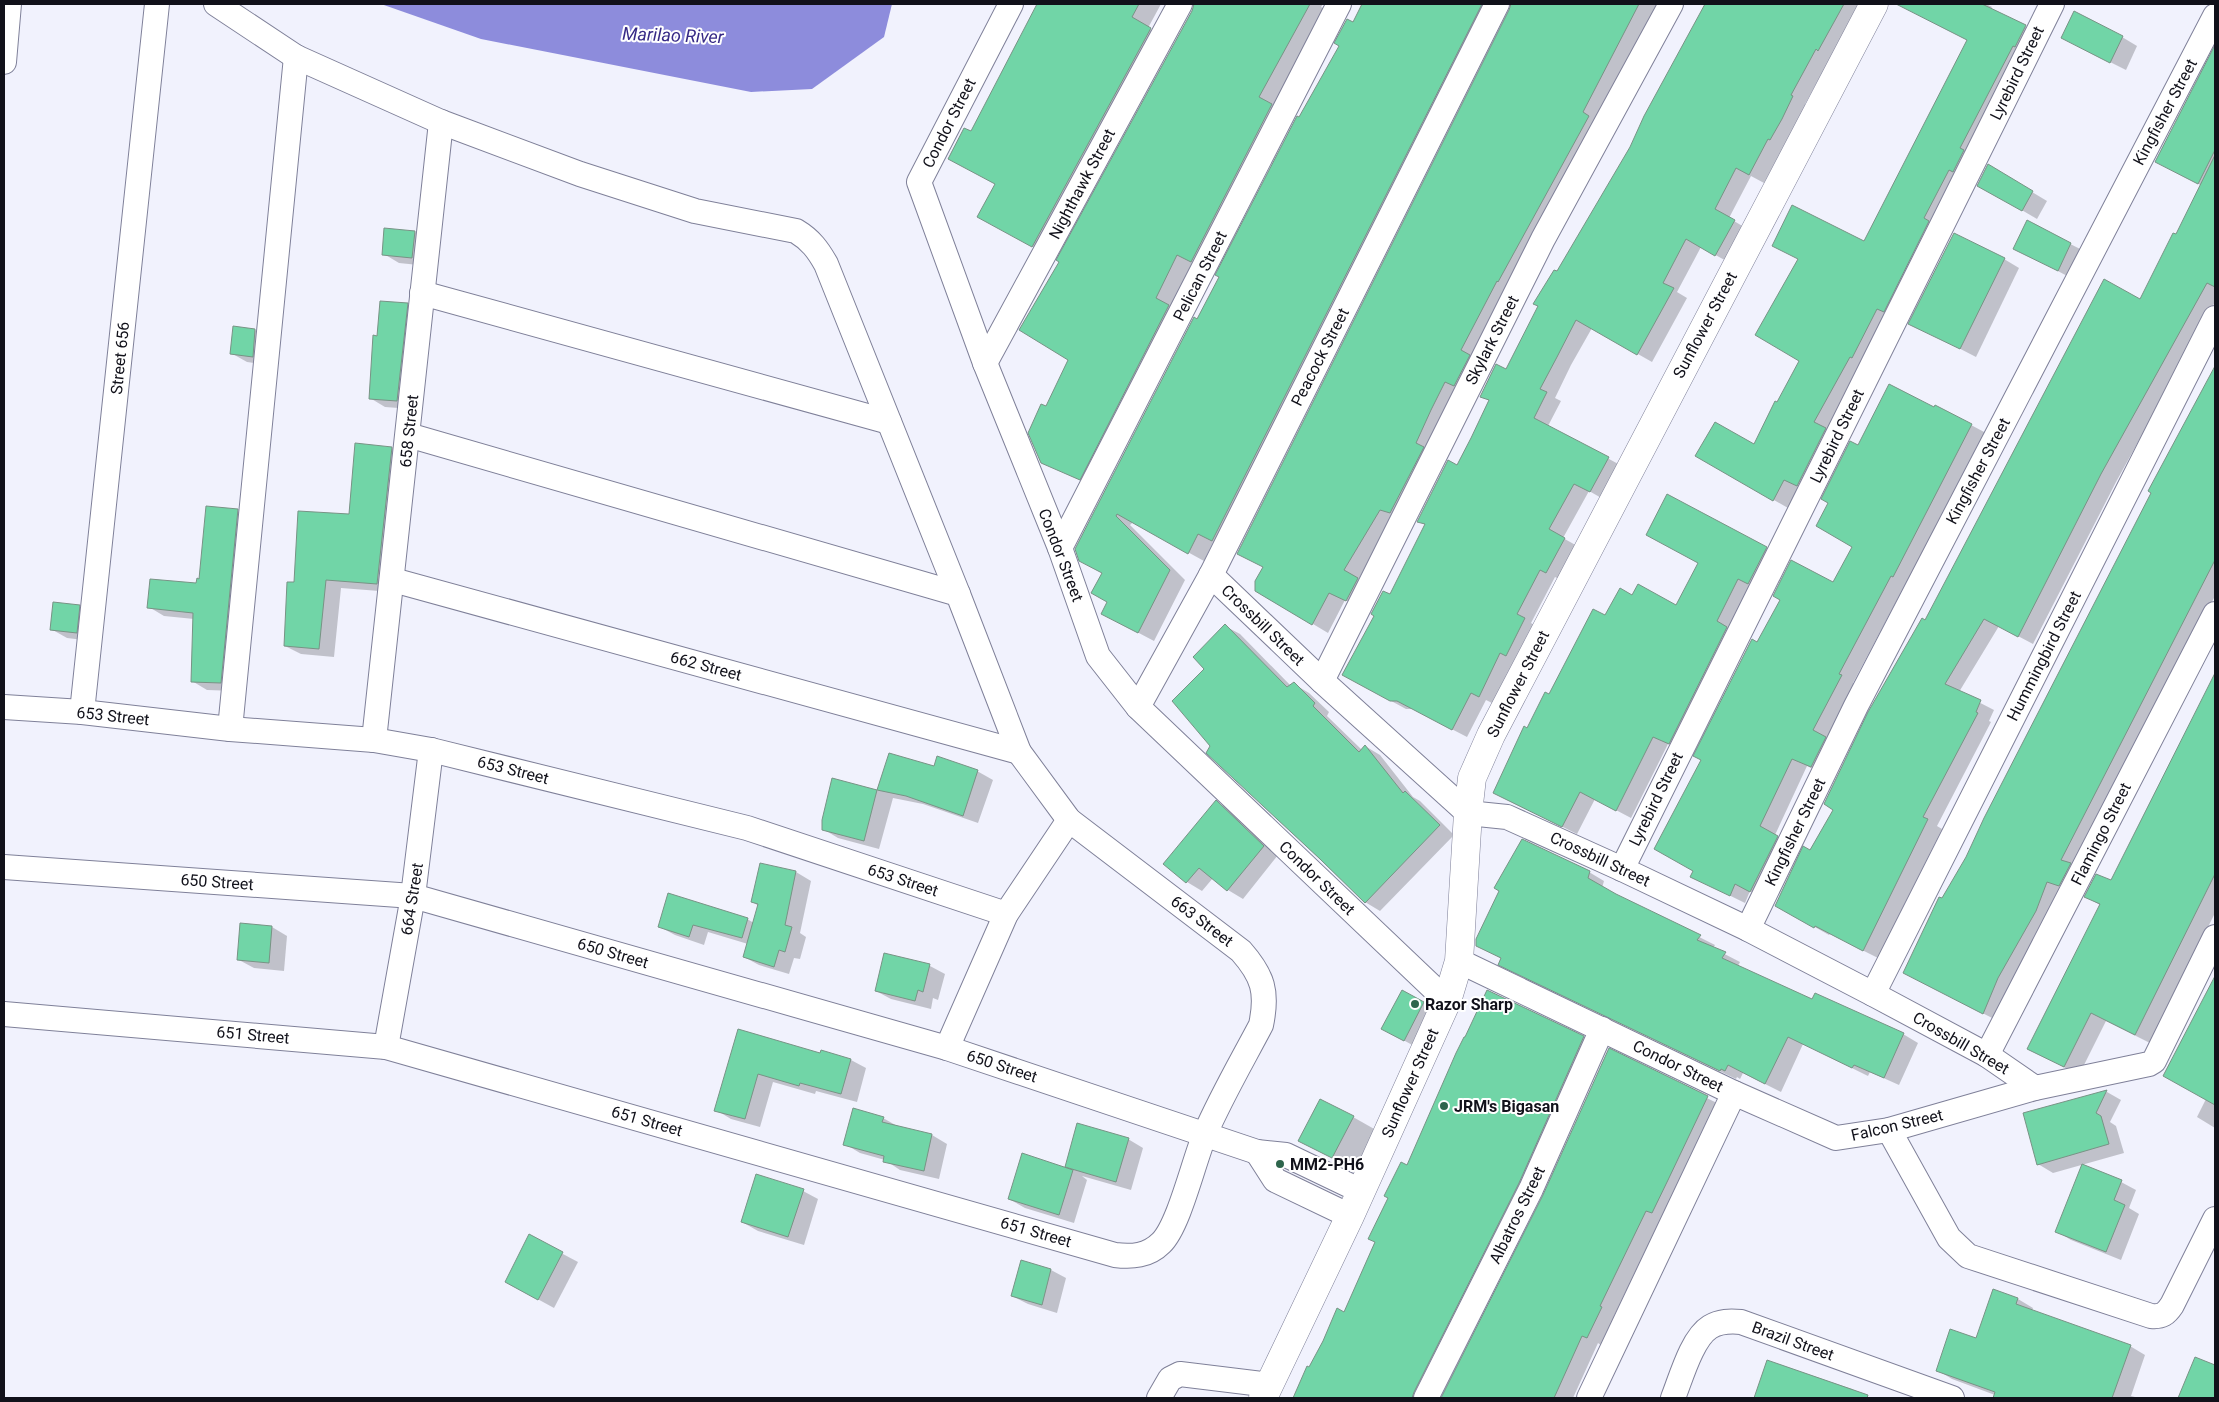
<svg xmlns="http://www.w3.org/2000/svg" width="2219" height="1402" viewBox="0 0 2219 1402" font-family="Roboto,sans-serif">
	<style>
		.water { fill: #8d8cdc }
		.shadow { fill: #0003 }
		.building { fill: #71d5a7; stroke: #789385 }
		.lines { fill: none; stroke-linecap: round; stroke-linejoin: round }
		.minor-casing { stroke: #7f8099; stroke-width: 26 }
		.secondary-casing { stroke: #7f8099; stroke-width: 29 }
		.minor { stroke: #fff; stroke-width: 24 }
		.secondary { stroke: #fff; stroke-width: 28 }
		.poi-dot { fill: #2e654c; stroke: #fff; stroke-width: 2 }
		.labels { text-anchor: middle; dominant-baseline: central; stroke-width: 4; stroke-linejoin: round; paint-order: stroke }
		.street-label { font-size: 16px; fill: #11111a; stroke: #fff }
		.poi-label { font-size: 16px; font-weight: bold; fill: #11111a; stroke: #fff; text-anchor: start }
		.water-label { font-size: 18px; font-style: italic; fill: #372a86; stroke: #fff }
	</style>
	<rect width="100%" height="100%" fill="#f1f2fd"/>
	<!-- water -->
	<polygon class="water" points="381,4 892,4 884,37 812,89 751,92 481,39"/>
	<!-- shadow -->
	<g class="shadow">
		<polygon points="1038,4 1161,4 1148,28 1166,38 1048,255 994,225 997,184 972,133"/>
		<polygon points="1202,4 1323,4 1321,7 1337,16 1206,270 1193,263 1171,307 1095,487 1042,462 1046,408 1070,359 1060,261"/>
		<polygon points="1363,4 1502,4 1228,549 1213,542 1204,561 1133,522 1130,525 1185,580 1154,641 1118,622 1109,602 1103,573 1080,560 1300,119"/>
		<polygon points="1512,4 1659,4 1395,518 1358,580 1373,588 1362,609 1345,600 1328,633 1256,590"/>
		<polygon points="1706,4 1732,4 1765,22 1775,4 1864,4 1834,58 1831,57 1805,104 1807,105 1764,183 1751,176 1729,218 1749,230 1730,263 1701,247 1677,292 1687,298 1652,362 1592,328 1571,365 1555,398 1561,401 1548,426 1622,466 1605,500 1589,491 1563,538 1579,547 1561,580 1555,577 1531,623 1539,628 1494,704 1486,700 1467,737 1413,709 1406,709 1358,683 1391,596 1426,525 1419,521 1457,467 1490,401 1481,396 1506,371 1557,272 1631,148 1645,117"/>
		<polygon points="1900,4 1986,4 1992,7 1991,9 2040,34 1788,508 1697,456 1754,446 1864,243 1969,41"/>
		<polygon points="2122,37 2137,46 2126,70 2078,46"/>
		<polygon points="2215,48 2215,302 2116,482 2033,644 1999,626 1959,692 1994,710 1989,721 1991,722 1937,826 1942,829 1878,958 1830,934 1829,935 1776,905 1835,809 1926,621 2141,301 2177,236 2202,186 2156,161"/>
		<polygon points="1988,166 2047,201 2037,219 1979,185"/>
		<polygon points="2027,222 2086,252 2073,279 2014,248"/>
		<polygon points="385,229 415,232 430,241 428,266 399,263 384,254"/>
		<polygon points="2004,259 2019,268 1976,357 1910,323"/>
		<polygon points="407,304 422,313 412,409 385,407 370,398 378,337"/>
		<polygon points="234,328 255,330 270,339 268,365 247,362 231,353"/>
		<polygon points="2215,368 2215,596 1998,1021 1904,973 1967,857 2152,492 2150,491"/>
		<polygon points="1971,425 1986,433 1908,584 1906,583 1853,683 1856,685 1826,775 1807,766 1775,835 1792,845 1766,900 1750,891 1745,903 1692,877 1695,871 1702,760 1757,644 1833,584 1854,546 1859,447"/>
		<polygon points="392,448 407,457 392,592 341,588 334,657 301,654 285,646 295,584 350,515"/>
		<polygon points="237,511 253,519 236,691 207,690 192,681 194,619 164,616 149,607 197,585"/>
		<polygon points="1766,548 1781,556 1684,751 1668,744 1631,818 1595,799 1577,834 1494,793 1527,729 1605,616 1632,596 1676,607"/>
		<polygon points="79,606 94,615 92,641 67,638 51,629"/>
		<polygon points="1225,626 1240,634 1291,686 1294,684 1309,693 1329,712 1327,716 1362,750 1365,746 1380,755 1413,797 1420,801 1454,835 1380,911 1365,902 1208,753 1212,746 1205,669"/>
		<polygon points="2215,676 2215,913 2150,1043 2106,1021 2079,1075 2044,1057 2100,905 2086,897 2112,882"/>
		<polygon points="890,754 935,767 977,771 993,780 978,823 923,804 893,798 879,849 838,838 823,829 833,780 878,791"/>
		<polygon points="1216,802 1231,810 1278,855 1243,899 1228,890 1213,878 1202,891 1187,882"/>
		<polygon points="796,872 811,881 800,933 806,937 800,959 794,958 789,974 759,965 744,957 748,944 708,932 704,945 675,935 660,927 747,919 754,923 759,906 752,902"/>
		<polygon points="1589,872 1604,881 1602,888 1616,895 1715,945 1713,948 1740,962 1738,966 1813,1000 1903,1034 1918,1043 1899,1085 1870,1072 1868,1076 1803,1044 1781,1092 1743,1073 1740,1079 1737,1077 1736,1079 1515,973 1502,959 1477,945"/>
		<polygon points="272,927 287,936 284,971 254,968 239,960"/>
		<polygon points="885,955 930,966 945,974 938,1000 933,998 931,1009 891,999 876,991"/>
		<polygon points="2208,993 2215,997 2215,1128 2197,1117 2206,1099"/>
		<polygon points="1423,1003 1446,1016 1427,1053 1383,1029"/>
		<polygon points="739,1031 821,1055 822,1052 851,1060 866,1068 857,1102 816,1091 815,1094 773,1082 760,1127 731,1119 716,1110"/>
		<polygon points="1583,1037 1598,1046 1430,1398 1293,1398 1307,1368 1310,1369 1337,1310 1344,1313 1408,1167"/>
		<polygon points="1609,1050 1723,1106 1661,1218 1614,1316 1617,1317 1602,1346 1598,1343 1573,1398 1443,1398 1544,1196"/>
		<polygon points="2107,1092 2121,1100 2110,1122 2116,1126 2124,1153 2053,1173 2038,1164 2025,1114"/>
		<polygon points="1353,1117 1376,1130 1355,1170 1300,1141"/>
		<polygon points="883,1118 899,1127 932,1135 947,1144 939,1179 900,1170 885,1160 860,1153 845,1144"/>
		<polygon points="1078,1125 1128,1139 1143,1148 1131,1190 1082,1176 1087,1180 1074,1223 1025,1208 1009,1199 1065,1169"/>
		<polygon points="2121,1182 2136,1190 2129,1208 2139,1214 2121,1260 2071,1240 2056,1231"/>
		<polygon points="803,1191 818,1199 804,1245 758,1231 742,1222"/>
		<polygon points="529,1236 578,1262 554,1308 521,1290"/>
		<polygon points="1051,1270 1066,1278 1057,1313 1028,1304 1012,1296"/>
		<polygon points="1994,1291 2018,1299 2033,1308 2032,1311 2130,1346 2145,1355 2131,1396 2139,1398 2003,1398 1952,1379 1937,1370 1977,1340"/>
		<polygon points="2196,1359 2215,1367 2215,1398 2180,1398"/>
		<polygon points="1768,1361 1852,1389 1867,1398 1755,1398"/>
	</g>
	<!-- building -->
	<g class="building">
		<polygon points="1037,4 1139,4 1132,17 1151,28 1032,247 977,217 995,184 948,159 964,128 971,131"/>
		<polygon points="1194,4 1310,4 1259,97 1272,104 1191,262 1177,255 1156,298 1169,305 1080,480 1041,463 1028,433 1041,404 1046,406 1068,360 1019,330 1059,262 1056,260 1192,11"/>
		<polygon points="1362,4 1482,4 1212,541 1198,534 1188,554 1117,514 1116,516 1170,570 1138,633 1101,614 1107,602 1091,593 1102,573 1079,561 1075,549 1194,317 1197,319 1219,277 1215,275 1297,116 1299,117 1339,46 1334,43 1347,19 1353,22"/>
		<polygon points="1511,4 1639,4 1583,112 1589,116 1498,282 1497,281 1461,350 1470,355 1454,386 1445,382 1431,410 1416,443 1424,447 1390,513 1380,510 1344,570 1358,578 1346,601 1329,593 1312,625 1255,591 1255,581 1263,567 1237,554 1509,10"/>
		<polygon points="1705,4 1844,4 1818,51 1816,49 1791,95 1793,96 1782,119 1770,140 1768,139 1749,175 1736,168 1715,209 1735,220 1715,256 1686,239 1663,283 1674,288 1637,355 1576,320 1557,357 1540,389 1547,392 1534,418 1609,457 1590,492 1574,484 1549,529 1565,538 1546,573 1540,570 1517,614 1525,618 1506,656 1500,653 1479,697 1471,693 1452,730 1397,701 1390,701 1342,675 1374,616 1371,614 1383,591 1390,594 1425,524 1417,522 1448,460 1457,465 1471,438 1489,400 1480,397 1496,364 1506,369 1538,306 1533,304 1554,270 1557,271 1630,147 1644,116"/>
		<polygon points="1896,4 1982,4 2026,25 2015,47 2013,46 1960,148 1964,150 1953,172 1949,170 1924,218 1929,221 1884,312 1877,309 1852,358 1850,357 1814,422 1826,428 1797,486 1784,480 1773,501 1695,456 1715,422 1754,444 1775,401 1777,402 1799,361 1755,335 1798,259 1772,246 1792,205 1864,241 1967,40"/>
		<polygon points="2074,11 2123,36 2110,63 2061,38"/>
		<polygon points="2215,45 2215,150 2198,184 2155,162"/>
		<polygon points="2215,155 2215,287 2207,283 2101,474 2018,637 1984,619 1945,684 1981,700 1976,712 1978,713 1923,817 1928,819 1863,951 1815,926 1814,928 1775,906 1803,846 1810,850 1833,810 1824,804 1868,712 1922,618 1925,620 2104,279 2140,299 2173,233 2176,234"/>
		<polygon points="1988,164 2033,191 2022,211 1977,186"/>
		<polygon points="2027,220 2071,243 2058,271 2013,249"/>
		<polygon points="384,228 415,231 412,258 382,255"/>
		<polygon points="1954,233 2005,258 1960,349 1908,324"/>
		<polygon points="380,301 408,303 397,401 369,399 373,335 377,336"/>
		<polygon points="233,326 255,329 253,357 230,354"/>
		<polygon points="2215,366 2215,560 2061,860 2071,863 2059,886 2047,882 2036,911 1998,978 1983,1014 1903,973 1939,897 1942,898 1966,857 1984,818 2151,493 2148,491"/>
		<polygon points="1889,384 1934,407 1935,405 1972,424 1893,577 1891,576 1839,674 1842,675 1813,730 1826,737 1811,767 1792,759 1760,826 1778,836 1750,892 1735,884 1730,896 1690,877 1693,871 1654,849 1701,760 1693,756 1752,639 1757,642 1780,600 1773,596 1791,560 1833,582 1852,547 1816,526 1828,503 1821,499 1850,441 1858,445"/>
		<polygon points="355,443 392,447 377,584 326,580 319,649 284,646 287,582 294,582 298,511 349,514"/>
		<polygon points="1667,494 1767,547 1748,584 1738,579 1717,621 1727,627 1669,744 1653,737 1616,811 1580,792 1562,827 1493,793 1524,726 1527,728 1545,692 1549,694 1593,609 1605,615 1620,588 1632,595 1638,584 1676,605 1698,563 1646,535"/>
		<polygon points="206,506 238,509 221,683 191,682 193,613 147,608 150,579 196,583 197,578 199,579"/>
		<polygon points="53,602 80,605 77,633 50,630"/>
		<polygon points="1225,624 1287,687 1294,682 1315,703 1313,706 1359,752 1365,745 1403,793 1405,791 1440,825 1365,903 1320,859 1206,753 1210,746 1172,701 1204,669 1193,657"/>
		<polygon points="2215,673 2215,874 2135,1035 2091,1013 2064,1067 2027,1049 2100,904 2084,897 2096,874 2111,880"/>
		<polygon points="889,753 934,766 937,756 978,770 963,816 906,796 877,790"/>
		<polygon points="832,778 877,790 864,841 822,830 822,820"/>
		<polygon points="1216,800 1264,846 1227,891 1199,868 1186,883 1163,864"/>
		<polygon points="1522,839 1590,871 1588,878 1616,894 1701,935 1697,940 1726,952 1722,958 1812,999 1815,993 1904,1033 1884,1078 1854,1065 1852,1068 1788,1037 1765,1084 1728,1065 1725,1071 1721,1069 1720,1071 1498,965 1501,958 1476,946 1476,939 1499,891 1494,888"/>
		<polygon points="760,863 796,871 785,925 792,927 785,952 779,950 774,967 743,957 758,904 751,902"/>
		<polygon points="668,893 748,918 742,938 693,925 689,937 658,927"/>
		<polygon points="240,923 272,926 269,963 237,960"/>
		<polygon points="884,953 930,964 923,992 918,990 915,1001 875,991"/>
		<polygon points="2215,976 2215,1105 2163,1076"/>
		<polygon points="1402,990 1424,1002 1404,1041 1381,1029"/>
		<polygon points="1487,990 1584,1036 1519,1183 1414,1392 1412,1398 1293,1398 1307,1366 1309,1367 1323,1341 1337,1308 1344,1312 1375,1242 1368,1239 1388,1198 1384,1196 1401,1162 1407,1165 1456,1053 1464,1037 1465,1037"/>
		<polygon points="738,1029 820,1053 821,1050 851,1059 841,1094 800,1083 799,1086 758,1074 745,1119 714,1111"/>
		<polygon points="1609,1048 1708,1096 1668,1180 1652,1213 1646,1211 1600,1306 1602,1307 1587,1338 1582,1336 1554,1398 1441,1398 1543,1195"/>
		<polygon points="2107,1090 2096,1113 2101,1116 2109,1144 2037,1165 2023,1113"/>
		<polygon points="1320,1099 1354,1116 1332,1158 1298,1141"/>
		<polygon points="853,1108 884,1117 882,1122 932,1134 924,1171 883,1162 884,1156 843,1145"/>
		<polygon points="1077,1123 1129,1138 1116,1182 1065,1167"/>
		<polygon points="1022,1153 1073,1170 1059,1215 1008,1199"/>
		<polygon points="2082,1164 2122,1180 2114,1200 2125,1205 2106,1252 2055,1232"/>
		<polygon points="756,1174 804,1189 788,1237 741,1222"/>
		<polygon points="529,1234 563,1252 538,1300 505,1282"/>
		<polygon points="1021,1260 1051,1269 1042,1305 1011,1296"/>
		<polygon points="1993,1289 2018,1298 2016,1304 2131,1345 2112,1398 1993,1398 1995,1392 1936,1371 1950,1329 1976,1338"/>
		<polygon points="2195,1357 2215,1365 2215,1398 2178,1398"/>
		<polygon points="1767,1360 1868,1395 1867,1398 1754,1398"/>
	</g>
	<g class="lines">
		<!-- minor casing -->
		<g class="minor-casing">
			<g id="minor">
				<path d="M216,4L296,57L441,122L580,174L695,211L796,231C811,240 818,250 826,264L958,594"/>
				<polyline points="1011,4 919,182 985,363 1060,548 1098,656 1138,707 1447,1001"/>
				<polyline points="4,62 9,4"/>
				<polyline points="422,293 889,422"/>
				<polyline points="985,363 1180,4"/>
				<polyline points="1060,548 1339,4"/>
				<polyline points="1211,575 1322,681 1468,813 1507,817 1622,869 1748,929 1873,994 1987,1055 2035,1088"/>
				<polyline points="393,580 1019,752"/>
				<polyline points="1322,681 1543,239 1671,4"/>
				<polyline points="4,707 82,712 230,729 374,740 431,750 747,828 1006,914"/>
				<polyline points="1138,707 1211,575 1497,4"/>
				<polyline points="82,712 157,4"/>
				<polyline points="230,729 296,57"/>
				<polyline points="374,740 441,122"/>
				<polyline points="4,867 413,896 947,1048 1257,1152 1286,1155 1361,1191"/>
				<polyline points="1622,869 2052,4"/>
				<polyline points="1748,929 1856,706 2215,16"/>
				<polyline points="1459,961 1734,1093 1836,1138 1889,1130 2035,1088 2149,1064 2154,1061 2215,937"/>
				<polyline points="1873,994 2215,318"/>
				<path d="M4,1014L386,1047L1115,1255C1132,1257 1148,1256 1161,1243C1179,1226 1194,1160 1205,1134C1221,1097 1242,1061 1261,1025C1268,992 1263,976 1241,951L1069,820L1019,752L958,594L408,435"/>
				<polyline points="386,1047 413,896 431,750"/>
				<polyline points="947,1048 1006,914 1069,820"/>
				<polyline points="1987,1055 2215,614"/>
				<path d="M1889,1130L1949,1238L1968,1256L2151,1316C2162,1317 2166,1314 2172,1305L2215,1219"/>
				<polyline points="1257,1152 1275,1180 1350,1216"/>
				<polyline points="1159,1398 1170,1379 1180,1374 1270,1385"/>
				<polyline points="1426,1398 1531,1189 1602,1029"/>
				<polyline points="1589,1398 1734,1093"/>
				<path d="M1673,1398C1681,1378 1692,1338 1710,1327C1720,1321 1730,1321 1741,1322L1952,1398"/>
			</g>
		</g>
		<!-- secondary casing -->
		<g class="secondary-casing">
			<polyline id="secondary" points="1263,1398 1350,1216 1447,1001 1459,961 1468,813 1472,778 1491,735 1874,4"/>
		</g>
		<!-- minor -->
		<use href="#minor" class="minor"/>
		<!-- secondary -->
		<use href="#secondary" class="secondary"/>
	</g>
	<!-- markers -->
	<g class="poi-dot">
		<circle cx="1415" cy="1004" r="5"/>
		<circle cx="1444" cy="1106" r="5"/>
		<circle cx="1280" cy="1164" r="5"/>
	</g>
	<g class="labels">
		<!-- street labels -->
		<g class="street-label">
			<text transform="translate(2017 73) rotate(-64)">Lyrebird Street</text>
			<text transform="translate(2165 112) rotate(-62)">Kingfisher Street</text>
			<text transform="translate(949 123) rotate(-63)">Condor Street</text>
			<text transform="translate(1082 184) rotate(-62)">Nighthawk Street</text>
			<text transform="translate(1200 276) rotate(-63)">Pelican Street</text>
			<text transform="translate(1705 325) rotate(-62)">Sunflower Street</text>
			<text transform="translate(1492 340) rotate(-63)">Skylark Street</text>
			<text transform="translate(1320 357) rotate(-63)">Peacock Street</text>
			<text transform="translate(120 358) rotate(-84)">Street 656</text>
			<text transform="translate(409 431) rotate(-84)">658 Street</text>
			<text transform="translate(1837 436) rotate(-64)">Lyrebird Street</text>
			<text transform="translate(1978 471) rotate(-62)">Kingfisher Street</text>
			<text transform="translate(1061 555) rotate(69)">Condor Street</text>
			<text transform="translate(1263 625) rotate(44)">Crossbill Street</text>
			<text transform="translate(2044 656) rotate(-63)">Hummingbird Street</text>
			<text transform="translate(706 666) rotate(15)">662 Street</text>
			<text transform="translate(1518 684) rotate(-63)">Sunflower Street</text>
			<text transform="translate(113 716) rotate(6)">653 Street</text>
			<text transform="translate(513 770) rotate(14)">653 Street</text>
			<text transform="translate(1656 799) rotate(-64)">Lyrebird Street</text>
			<text transform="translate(1795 832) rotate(-64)">Kingfisher Street</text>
			<text transform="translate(2101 834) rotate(-63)">Flamingo Street</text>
			<text transform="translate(1600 859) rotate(25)">Crossbill Street</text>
			<text transform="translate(1317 878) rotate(44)">Condor Street</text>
			<text transform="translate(903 880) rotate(18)">653 Street</text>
			<text transform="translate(217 882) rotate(4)">650 Street</text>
			<text transform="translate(412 899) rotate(-81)">664 Street</text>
			<text transform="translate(1202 921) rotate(37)">663 Street</text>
			<text transform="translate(613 953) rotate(16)">650 Street</text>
			<text transform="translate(253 1035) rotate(5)">651 Street</text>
			<text transform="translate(1961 1043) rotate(30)">Crossbill Street</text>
			<text transform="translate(1002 1066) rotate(18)">650 Street</text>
			<text transform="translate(1678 1066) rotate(26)">Condor Street</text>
			<text transform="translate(1410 1083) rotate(-66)">Sunflower Street</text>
			<text transform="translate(647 1121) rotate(16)">651 Street</text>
			<text transform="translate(1897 1125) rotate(-13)">Falcon Street</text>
			<text transform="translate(1517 1215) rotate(-64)">Albatros Street</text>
			<text transform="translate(1036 1232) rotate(16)">651 Street</text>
			<text transform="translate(1793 1341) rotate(20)">Brazil Street</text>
		</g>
		<!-- poi labels -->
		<g class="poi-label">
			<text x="1425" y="1004">Razor Sharp</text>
			<text x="1454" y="1106">JRM's Bigasan</text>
			<text x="1290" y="1164">MM2-PH6</text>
		</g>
		<!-- water labels -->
		<g class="water-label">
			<text transform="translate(673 35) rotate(2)">Marilao River</text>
		</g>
	</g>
	<!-- border -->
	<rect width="2219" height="1402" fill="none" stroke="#11111a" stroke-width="10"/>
</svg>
